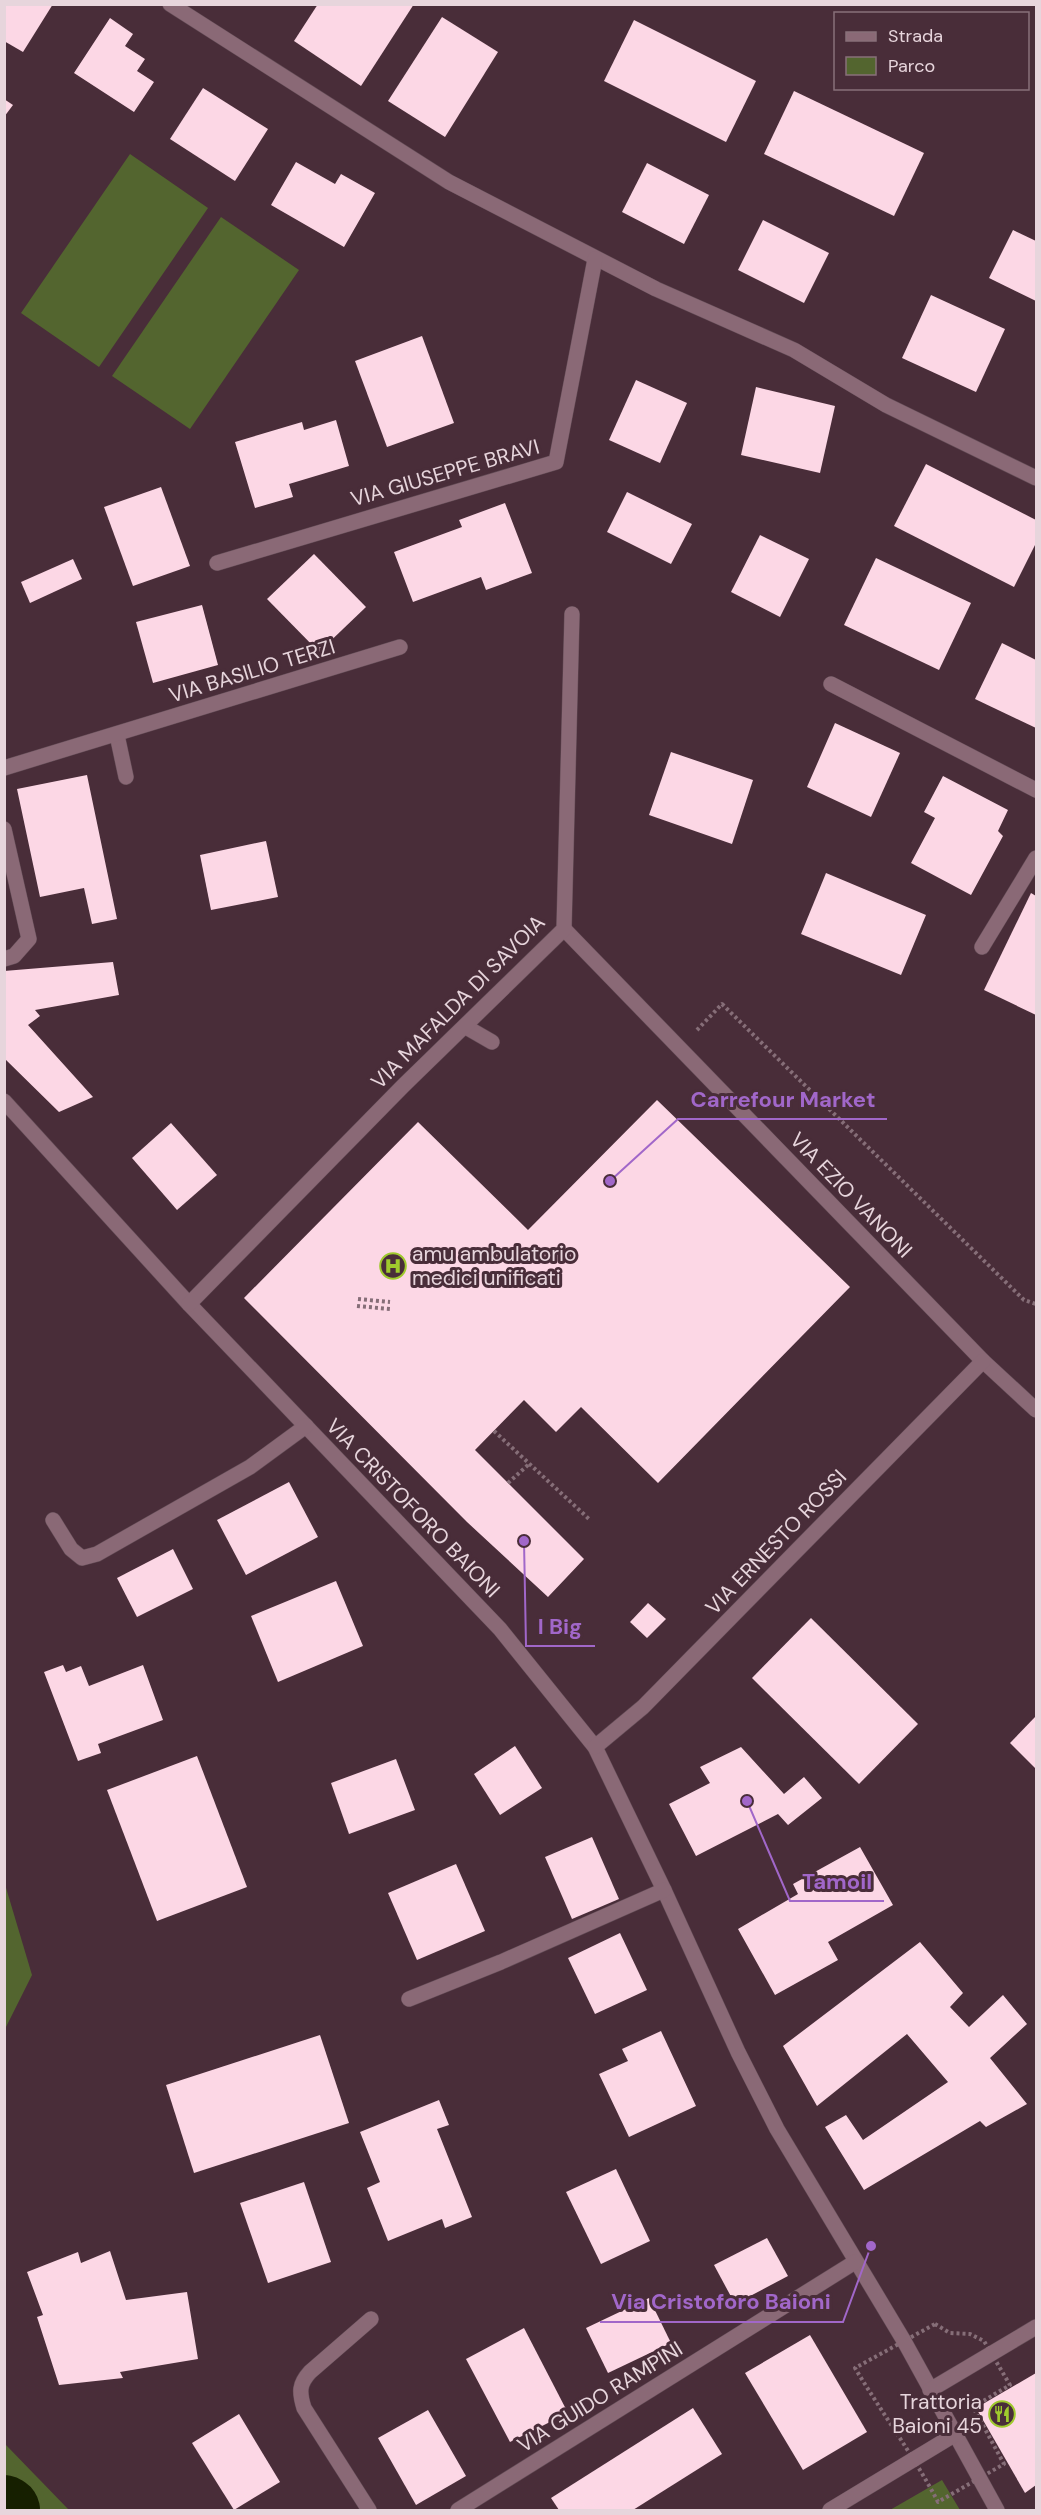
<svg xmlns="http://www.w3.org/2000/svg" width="1041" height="2515" viewBox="0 0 1041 2515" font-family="'DM Sans',sans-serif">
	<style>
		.green { fill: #53652f }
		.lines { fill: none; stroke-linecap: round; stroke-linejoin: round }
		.river { stroke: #161f00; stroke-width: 66 }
		.building { fill: #fcd7e5 }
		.minor-casing { stroke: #624b55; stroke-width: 16 }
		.path { stroke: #866e78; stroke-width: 4; stroke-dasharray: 3 3; stroke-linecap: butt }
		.minor { stroke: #8a6976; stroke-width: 15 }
		.labels { text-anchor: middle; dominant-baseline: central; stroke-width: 6; stroke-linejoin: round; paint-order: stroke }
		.street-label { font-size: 21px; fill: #e7d5dc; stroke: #492d39 }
		.poi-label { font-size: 21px; fill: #e7d5dc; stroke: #492d39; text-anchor: start }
		.leader { fill: none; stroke: #a167c9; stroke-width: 2 }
		.callout-dot { fill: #a167c9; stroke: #492d39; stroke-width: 2 }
		.callout-label { font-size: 22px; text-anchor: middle; font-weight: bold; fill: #a167c9; stroke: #492d39; stroke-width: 6; stroke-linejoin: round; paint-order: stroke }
	</style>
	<rect width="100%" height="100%" fill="#492d39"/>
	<!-- green -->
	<g class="green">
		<polygon points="130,154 208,208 99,367 21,313"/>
		<polygon points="221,217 299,270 190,429 112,376"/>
		<polygon points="4,1881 32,1975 5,2029 4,2029"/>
		<polygon points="5,2444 69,2510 5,2510"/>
		<polygon points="942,2480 960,2510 890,2510"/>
	</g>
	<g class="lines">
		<!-- river -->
		<polyline class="river" points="4,2508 7,2510"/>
	</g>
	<!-- building -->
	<g class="building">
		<polygon points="4,4 53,4 23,52 4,41"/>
		<polygon points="318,4 414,4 361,86 294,41"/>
		<polygon points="442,17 498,52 445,137 388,101"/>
		<polygon points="110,18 133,34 125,46 145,59 137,71 154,82 134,112 74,73"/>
		<polygon points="634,20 756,81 726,142 604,81"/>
		<polygon points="203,88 268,129 235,181 170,139"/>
		<polygon points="794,91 924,153 894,216 764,154"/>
		<polygon points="4,99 13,105 4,117"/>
		<polygon points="296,162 335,184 341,174 375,193 344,247 271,205"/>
		<polygon points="647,163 709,195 684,244 622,212"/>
		<polygon points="763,220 829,253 804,303 738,270"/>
		<polygon points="1013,230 1036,241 1036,301 989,278"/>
		<polygon points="931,295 1005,329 976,392 902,358"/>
		<polygon points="422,336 454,423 387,447 355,361"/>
		<polygon points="636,380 687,403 660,463 609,440"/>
		<polygon points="756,387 835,406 820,473 741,455"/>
		<polygon points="336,420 349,466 289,484 293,497 255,508 235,442 302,422 304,430"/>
		<polygon points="926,464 1036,520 1036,543 1014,587 894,526"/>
		<polygon points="161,487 190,566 133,586 104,507"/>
		<polygon points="627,492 692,524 671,564 607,532"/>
		<polygon points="505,503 532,573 486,590 481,577 413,602 394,552 462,527 459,520"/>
		<polygon points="760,535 809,559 780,617 731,592"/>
		<polygon points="314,554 366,607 319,652 267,599"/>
		<polygon points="876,558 971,603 939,670 844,625"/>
		<polygon points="73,559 82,579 30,603 21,582"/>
		<polygon points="202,605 218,665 153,683 136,622"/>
		<polygon points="1002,643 1036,660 1036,728 975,699"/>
		<polygon points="835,723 900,753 871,817 807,787"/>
		<polygon points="671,752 753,780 732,844 649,815"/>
		<polygon points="87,775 117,919 92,924 84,888 40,897 17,789"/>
		<polygon points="943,776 1008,810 998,831 1003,836 971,895 911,863 935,818 924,812"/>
		<polygon points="266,841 278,897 211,910 200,855"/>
		<polygon points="826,873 926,915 901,975 801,934"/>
		<polygon points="1031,893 1036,896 1036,1015 984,990"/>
		<polygon points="113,962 119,995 35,1010 40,1016 28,1025 93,1097 59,1112 4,1058 4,971"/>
		<polygon points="657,1100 850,1287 658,1483 581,1407 556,1432 524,1400 475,1450 584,1559 548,1597 467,1522 244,1298 418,1122 528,1230"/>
		<polygon points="171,1123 217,1175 177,1210 132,1158"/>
		<polygon points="289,1482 318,1537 246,1575 217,1520"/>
		<polygon points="173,1549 193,1589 137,1617 117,1578"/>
		<polygon points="336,1581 363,1646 278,1682 251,1616"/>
		<polygon points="648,1603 666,1619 647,1638 630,1622"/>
		<polygon points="811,1618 918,1724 859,1784 752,1678"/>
		<polygon points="63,1665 66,1672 81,1666 89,1686 143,1665 163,1720 98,1744 101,1753 78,1761 44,1672"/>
		<polygon points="1036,1716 1036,1769 1010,1743"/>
		<polygon points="515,1746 542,1788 500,1815 474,1774"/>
		<polygon points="741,1747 784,1794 804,1777 822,1798 788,1825 778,1814 696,1856 669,1804 710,1783 700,1767"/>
		<polygon points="197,1756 247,1887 157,1921 107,1790"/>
		<polygon points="396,1759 415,1810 349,1834 331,1783"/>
		<polygon points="592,1837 619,1899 572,1919 545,1857"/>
		<polygon points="860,1847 893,1905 828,1942 838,1960 775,1995 738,1929 798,1894 793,1884"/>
		<polygon points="456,1864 485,1931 417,1960 388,1893"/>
		<polygon points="620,1933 647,1990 595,2014 568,1958"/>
		<polygon points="920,1942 963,1993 950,2007 969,2027 1003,1995 1027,2024 990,2058 1027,2104 986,2127 980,2121 864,2190 825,2127 846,2115 863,2140 948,2082 907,2034 817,2106 783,2046"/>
		<polygon points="661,2031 696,2106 629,2137 599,2074 628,2061 622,2049"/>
		<polygon points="320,2035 349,2123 194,2173 166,2085"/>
		<polygon points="439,2100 449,2125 437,2129 472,2217 445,2228 442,2219 388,2241 367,2188 380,2182 360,2132"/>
		<polygon points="616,2169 650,2241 601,2264 566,2192"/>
		<polygon points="304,2182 331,2262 268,2283 240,2203"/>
		<polygon points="767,2238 788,2276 735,2304 714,2265"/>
		<polygon points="110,2251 126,2300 187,2292 198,2359 120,2372 123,2378 59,2385 37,2317 43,2315 27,2272 78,2252 81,2263"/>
		<polygon points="649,2298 671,2343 608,2373 586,2328"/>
		<polygon points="524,2328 568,2413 510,2442 466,2359"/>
		<polygon points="810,2335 867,2432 803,2470 745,2373"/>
		<polygon points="1036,2373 1036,2485 1025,2493 976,2408"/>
		<polygon points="693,2408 722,2454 633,2510 559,2510 551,2498"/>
		<polygon points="428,2410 466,2476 416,2505 378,2438"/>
		<polygon points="239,2414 280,2482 234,2510 192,2443"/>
	</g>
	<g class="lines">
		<!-- minor casing -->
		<g class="minor-casing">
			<g id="minor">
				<polyline points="170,4 449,182 656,289 794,350 886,405 1036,478"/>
				<polyline points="217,563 556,462 595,259"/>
				<polyline points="831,684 1036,790"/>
				<polyline points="117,735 126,777"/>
				<polyline points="4,768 400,647"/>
				<polyline points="4,829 29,939 14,956 4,959"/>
				<polyline points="564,929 983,1361 1036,1410"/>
				<polyline points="982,947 1036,858"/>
				<polyline points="466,1027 492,1042"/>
				<polyline points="4,1101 189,1304 500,1629 595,1747 664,1890 738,2052 777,2129 904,2341 997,2510"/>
				<polyline points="189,1304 403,1086 564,929 572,614"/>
				<polyline points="53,1520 71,1549 82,1558 97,1554 250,1467 306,1426"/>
				<polyline points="595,1747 643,1707 983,1361"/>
				<polyline points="409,1999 501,1962 664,1890"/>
				<polyline points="930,2390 1036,2327"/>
				<path d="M369,2510L304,2408C299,2392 299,2384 310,2372L371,2319"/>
				<polyline points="458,2510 855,2262"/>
				<polyline points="830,2510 954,2435"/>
			</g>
		</g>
		<!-- path -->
		<g class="path">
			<polyline points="864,4 866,4"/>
			<polyline points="697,1030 722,1004 1024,1300 1036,1304"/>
			<polyline points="358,1299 390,1302"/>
			<polyline points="357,1306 390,1309"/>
			<polyline points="494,1431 589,1519"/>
			<polyline points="508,1483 529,1464"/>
			<path d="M935,2324L950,2333L970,2334L984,2341L1010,2385L973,2407L1004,2464L938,2502C914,2456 882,2413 855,2368Z"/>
		</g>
		<!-- minor -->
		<use href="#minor" class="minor"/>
	</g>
	<!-- icons -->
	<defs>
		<g id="hospital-ring" transform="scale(1.35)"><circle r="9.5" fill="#492d39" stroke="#9fca2d" stroke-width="1.5"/><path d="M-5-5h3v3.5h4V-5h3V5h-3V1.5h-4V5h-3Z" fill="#9fca2d"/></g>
		<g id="restaurant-ring" transform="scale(1.35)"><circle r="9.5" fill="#492d39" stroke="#9fca2d" stroke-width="1.5"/><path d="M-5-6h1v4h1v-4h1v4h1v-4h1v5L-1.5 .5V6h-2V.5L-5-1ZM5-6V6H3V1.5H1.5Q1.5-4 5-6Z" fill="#9fca2d"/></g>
	</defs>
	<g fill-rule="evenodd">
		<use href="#hospital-ring" x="393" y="1266"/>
		<use href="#restaurant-ring" x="1002" y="2414"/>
	</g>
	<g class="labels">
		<!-- street labels -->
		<g class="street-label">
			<text transform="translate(445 473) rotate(-16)">VIA GIUSEPPE BRAVI</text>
			<text transform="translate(252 671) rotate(-17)">VIA BASILIO TERZI</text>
			<text transform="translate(458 1002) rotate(-45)">VIA MAFALDA DI SAVOIA</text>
			<text transform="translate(851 1195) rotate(46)">VIA EZIO VANONI</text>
			<text transform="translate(413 1508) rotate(46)">VIA CRISTOFORO BAIONI</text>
			<text transform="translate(776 1542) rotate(-46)">VIA ERNESTO ROSSI</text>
			<text transform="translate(600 2397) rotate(-32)">VIA GUIDO RAMPINI</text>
		</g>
		<!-- poi labels -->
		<g class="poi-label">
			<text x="412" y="1254">amu ambulatorio<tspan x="412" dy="24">medici unificati</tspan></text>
			<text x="982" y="2402" text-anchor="end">Trattoria<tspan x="982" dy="24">Baioni 45</tspan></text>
		</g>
	</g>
	<!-- callouts -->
	<path class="leader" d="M610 1181L678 1119H887M524 1541L526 1646H595M747 1801L790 1901H884M871 2246L843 2322H600"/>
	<g class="callout-dot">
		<circle cx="610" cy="1181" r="6"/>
		<circle cx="524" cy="1541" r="6"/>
		<circle cx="747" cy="1801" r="6"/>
		<circle cx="871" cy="2246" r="6"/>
	</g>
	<g class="callout-label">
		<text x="783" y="1107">Carrefour Market</text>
		<text x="560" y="1634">I Big</text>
		<text x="837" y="1889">Tamoil</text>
		<text x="721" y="2309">Via Cristoforo Baioni</text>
	</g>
	<!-- border -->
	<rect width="1041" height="2515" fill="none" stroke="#e7d5dc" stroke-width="12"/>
	<!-- legend -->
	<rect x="834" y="12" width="195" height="78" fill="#492d39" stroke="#88707a" stroke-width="1.5"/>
	<rect x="846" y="32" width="30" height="9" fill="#8a6976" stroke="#88707a" stroke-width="1.5"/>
	<text x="888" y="42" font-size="18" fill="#e7d5dc">Strada</text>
	<rect x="846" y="57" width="30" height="18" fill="#53652f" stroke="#88707a" stroke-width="1.5"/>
	<text x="888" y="72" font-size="18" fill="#e7d5dc">Parco</text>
</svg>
